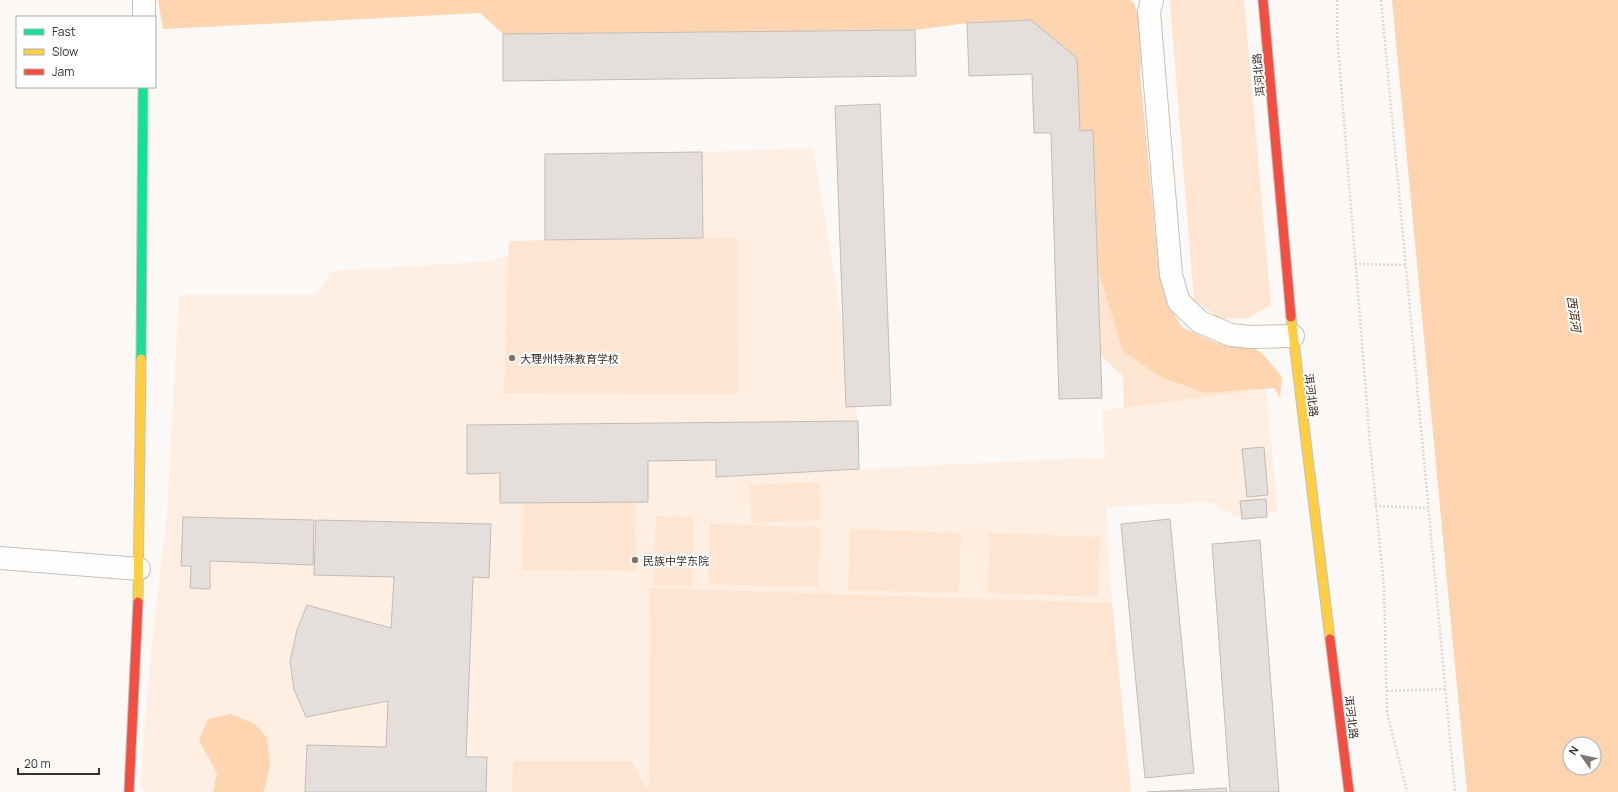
<svg xmlns="http://www.w3.org/2000/svg" width="1618" height="792" viewBox="0 0 1618 792" font-family="Manrope,'Noto Sans SC',sans-serif">
	<style>
		.built { fill: #feefe2 }
		.green { fill: #fde5d1 }
		.forest { fill: #fdd5b0 }
		.water { fill: #fcd4b0; fill-rule: evenodd }
		.building { fill: #e4dfda; stroke: #c1bcb8 }
		.lines { fill: none; stroke-linecap: round; stroke-linejoin: round }
		.street-casing { stroke: #c4bfbb; stroke-width: 24 }
		.fast-casing { stroke: #c4bfbb; stroke-width: 11 }
		.slow-casing { stroke: #c4bfbb; stroke-width: 11 }
		.jam-casing { stroke: #c4bfbb; stroke-width: 11 }
		.path { stroke: #dad8d7; stroke-width: 2.5; stroke-dasharray: 2 2; stroke-linecap: butt }
		.street { stroke: #fffefe; stroke-width: 22 }
		.fast { stroke: #16e098; stroke-width: 9 }
		.slow { stroke: #ffcf43; stroke-width: 9 }
		.jam { stroke: #f24e42; stroke-width: 9 }
		.poi-dot { fill: #7c7772; stroke: #fff; stroke-width: 1.5 }
		.labels { text-anchor: middle; dominant-baseline: central; stroke-width: 4; stroke-linejoin: round; paint-order: stroke }
		.street-label { font-size: 11px; fill: #37312b; stroke: #fff }
		.poi-label { font-size: 11px; fill: #37312b; stroke: #fff; text-anchor: start }
		.water-label { font-size: 12px; font-style: italic; fill: #402508; stroke: #fff }
	</style>
	<rect width="100%" height="100%" fill="#fcf8f5"/>
	<!-- built -->
	<polygon class="built" points="813,148 858,421 859,469 1105,457 1102,410 1124,408 1266,389 1278,512 1237,517 1208,502 1106,507 1112,603 1131,792 146,792 140,785 151,653 167,512 179,295 317,295 331,271 492,261 508,255 509,241 545,240 545,154 702,152"/>
	<!-- green -->
	<g class="green">
		<polygon points="1171,0 1244,0 1271,305 1247,318 1220,319 1194,300 1170,4"/>
		<polygon points="737,238 738,394 504,393 509,241"/>
		<polygon points="1098,271 1123,351 1160,377 1205,393 1266,389 1124,408 1123,376 1100,355"/>
		<polygon points="819,482 820,520 751,523 750,485"/>
		<polygon points="635,502 636,571 523,570 524,503"/>
		<polygon points="656,516 694,517 692,586 653,585"/>
		<polygon points="710,524 820,527 818,587 708,584"/>
		<polygon points="850,529 961,533 959,593 848,590"/>
		<polygon points="989,533 1100,537 1098,597 988,593"/>
		<polygon points="650,588 1112,603 1131,792 512,792 513,761 631,761 645,786 649,787"/>
	</g>
	<!-- forest -->
	<g class="forest">
		<polygon points="158,0 1130,0 1134,3 1141,24 1142,50 1140,73 1159,271 1169,307 1183,328 1217,343 1254,348 1263,354 1282,377 1280,398 1274,388 1205,393 1160,377 1123,351 1098,271 1093,131 1080,131 1077,58 1031,21 967,23 915,30 503,34 480,13 163,29"/>
		<polygon points="231,714 255,724 267,738 270,765 264,792 213,792 217,773 199,740 208,719"/>
	</g>
	<!-- water -->
	<path class="water" d="M1392,0H1618V792H1467ZM1570,744H1594V768H1570Z"/>
	<!-- building -->
	<g class="building">
		<polygon points="1031,20 1077,58 1080,131 1093,130 1102,398 1059,399 1051,133 1034,133 1032,74 969,76 967,23"/>
		<polygon points="915,30 916,76 503,81 503,34"/>
		<polygon points="880,104 891,405 846,407 835,106"/>
		<polygon points="702,152 703,238 545,240 545,154"/>
		<polygon points="858,421 859,469 716,477 716,460 648,461 648,502 500,503 500,473 467,474 467,425"/>
		<polygon points="1264,447 1268,495 1247,497 1242,449"/>
		<polygon points="1266,499 1267,517 1242,519 1240,501"/>
		<polygon points="183,517 314,520 313,565 210,561 210,589 190,588 191,566 181,566"/>
		<polygon points="1170,519 1194,773 1145,778 1121,524"/>
		<polygon points="316,520 491,524 489,578 473,577 466,757 487,757 486,792 305,792 307,745 386,747 388,701 306,717 294,690 290,661 297,630 307,605 391,628 394,577 314,575"/>
		<polygon points="1260,540 1279,792 1230,792 1212,544"/>
		<polygon points="1226,788 1227,792 1147,792"/>
	</g>
	<g class="lines">
		<!-- street casing -->
		<g class="street-casing">
			<g id="street">
				<polyline points="1152,0 1149,12 1171,275 1179,302 1200,322 1231,335 1251,337 1293,336"/>
				<polyline points="144,17 144,0"/>
				<polyline points="0,558 139,569"/>
			</g>
		</g>
		<!-- fast casing -->
		<g class="fast-casing">
			<polyline id="fast" points="141,359 143,87"/>
		</g>
		<!-- slow casing -->
		<g class="slow-casing">
			<g id="slow">
				<polyline points="1291,317 1330,639"/>
				<polyline points="138,602 141,359"/>
			</g>
		</g>
		<!-- jam casing -->
		<g class="jam-casing">
			<g id="jam">
				<polyline points="1263,0 1291,317"/>
				<polyline points="1330,639 1349,792"/>
				<polyline points="129,792 138,602"/>
			</g>
		</g>
		<!-- path -->
		<g class="path">
			<polyline points="1337,0 1337,33 1370,443 1384,588 1387,713 1407,792"/>
			<polyline points="1381,0 1455,792"/>
			<polyline points="1355,264 1406,265"/>
			<polyline points="1375,506 1428,508"/>
			<polyline points="1387,691 1445,689"/>
		</g>
		<!-- street -->
		<use href="#street" class="street"/>
		<!-- fast -->
		<use href="#fast" class="fast"/>
		<!-- slow -->
		<use href="#slow" class="slow"/>
		<!-- jam -->
		<use href="#jam" class="jam"/>
	</g>
	<!-- markers -->
	<g class="poi-dot">
		<circle cx="512" cy="358" r="4"/>
		<circle cx="635" cy="560" r="4"/>
	</g>
	<g class="labels">
		<!-- street labels -->
		<g class="street-label">
			<text transform="translate(1258 75) rotate(-95)">洱河北路</text>
			<text transform="translate(1312 395) rotate(83)">洱河北路</text>
			<text transform="translate(1352 717) rotate(83)">洱河北路</text>
		</g>
		<!-- poi labels -->
		<g class="poi-label">
			<text x="520" y="358">大理州特殊教育学校</text>
			<text x="643" y="560">民族中学东院</text>
		</g>
		<!-- water labels -->
		<g class="water-label">
			<text transform="translate(1574 314) rotate(82)">西洱河</text>
		</g>
	</g>
	<!-- legend -->
	<rect x="16" y="16" width="140" height="72" fill="#ffffff" stroke="#afadaa"/>
	<rect x="24" y="29" width="20" height="6" fill="#16e098" stroke="#afadaa"/>
	<text x="52" y="36" font-size="12" fill="#37312b">Fast</text>
	<rect x="24" y="49" width="20" height="6" fill="#ffcf43" stroke="#afadaa"/>
	<text x="52" y="56" font-size="12" fill="#37312b">Slow</text>
	<rect x="24" y="69" width="20" height="6" fill="#f24e42" stroke="#afadaa"/>
	<text x="52" y="76" font-size="12" fill="#37312b">Jam</text>
	<!-- north arrow -->
	<g transform="translate(1582 756) rotate(303)"><circle r="19" fill="#ffffff" stroke="#afadaa"/>
	<path d="M0-3L7 15L0 10L-7 15Z" fill="#7c7772"/>
	<text y="-6" font-size="11" font-weight="bold" text-anchor="middle" fill="#37312b">N</text>
	</g>
	<!-- scale -->
	<path d="M18 768v6h81v-6" fill="none" stroke="#37312b" stroke-width="2"/>
	<text x="24" y="768" font-size="12" fill="#37312b" stroke="#ffffff" stroke-width="3" paint-order="stroke">20 m</text>
</svg>
